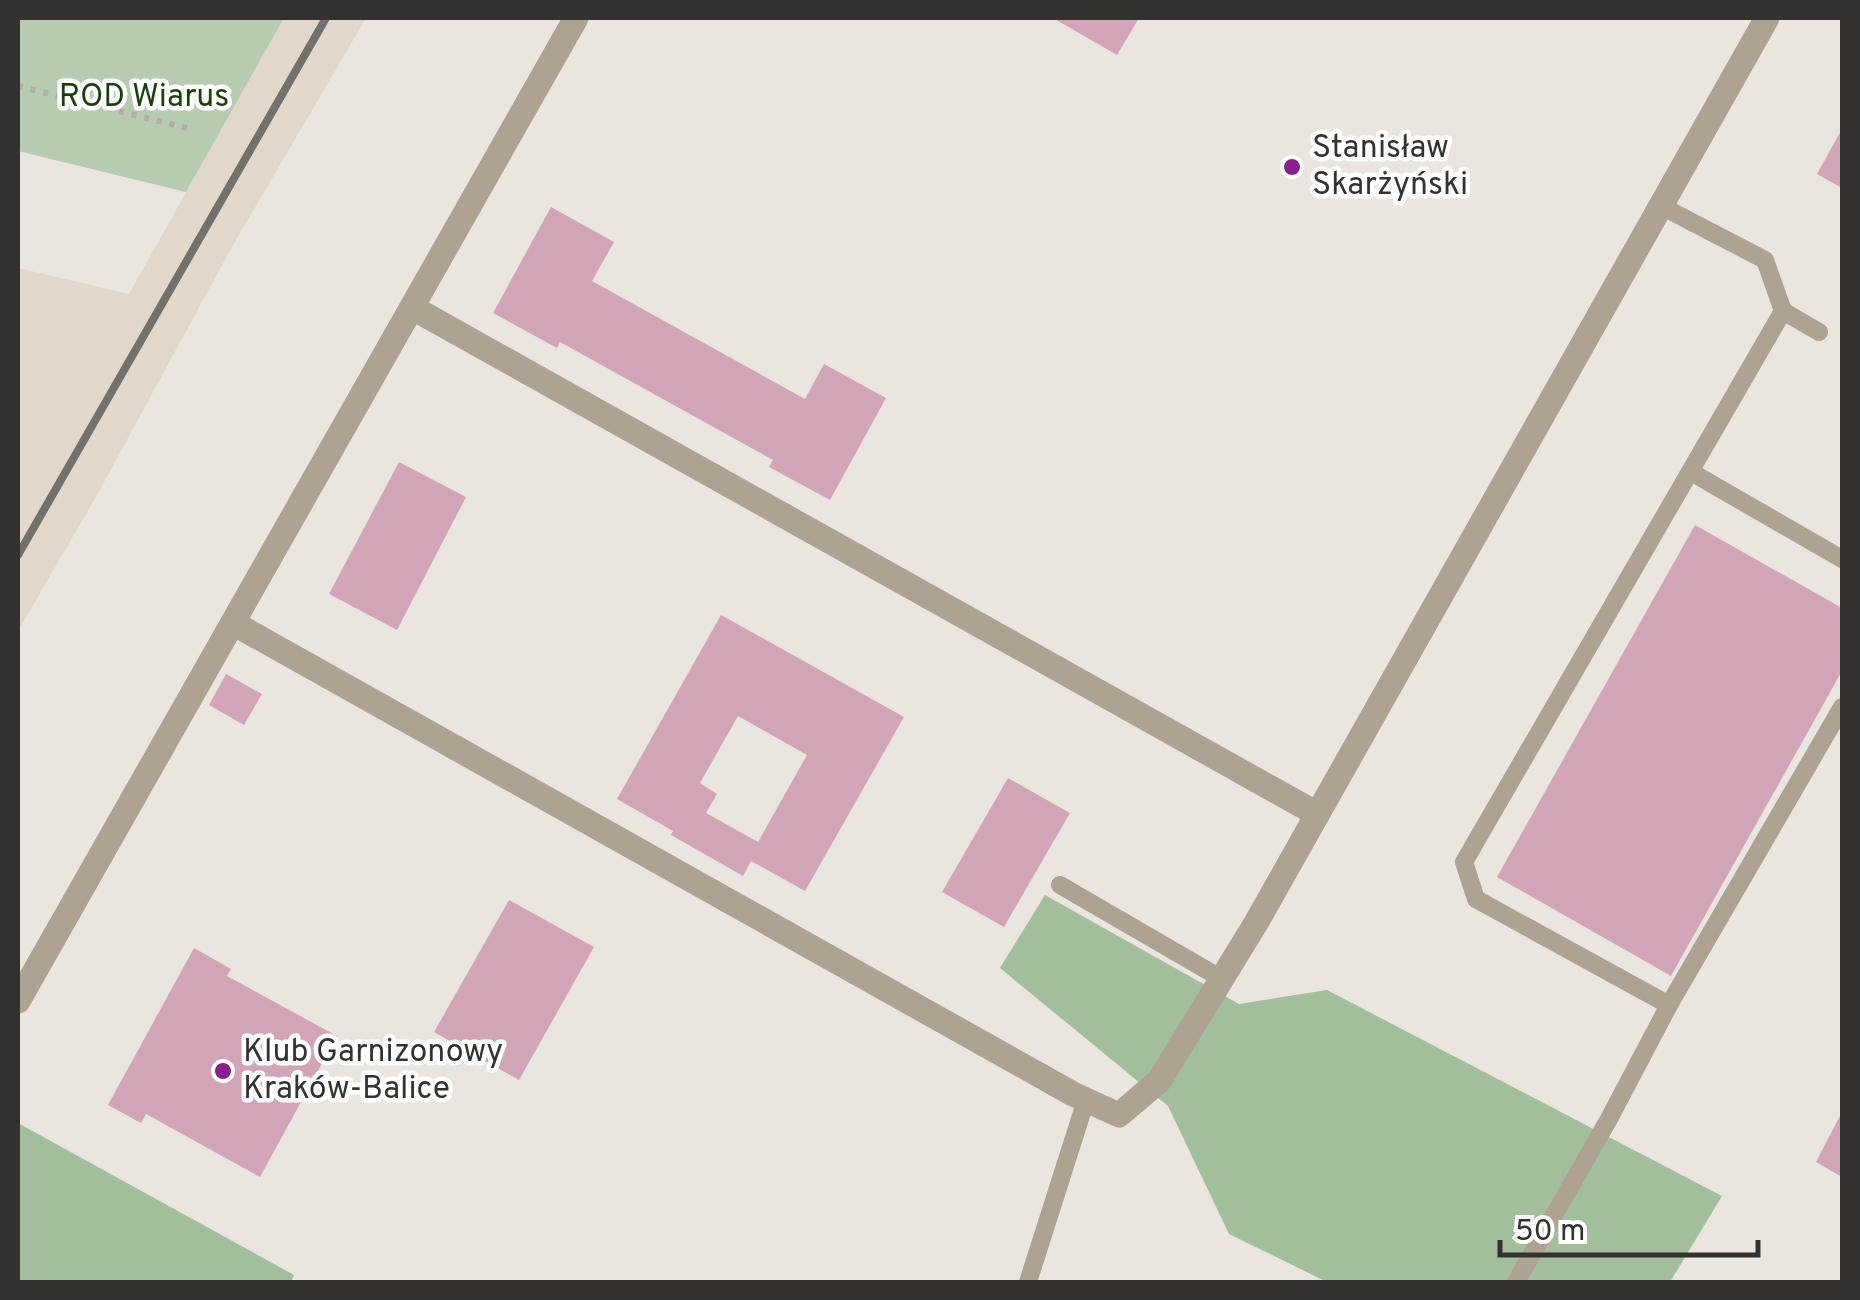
<svg xmlns="http://www.w3.org/2000/svg" width="1860" height="1300" viewBox="0 0 1860 1300" font-family="Overpass,sans-serif">
	<style>
		.built { fill: #e1d7ca }
		.green { fill: #b7cab2 }
		.forest { fill: #a3be9c }
		.building { fill: #d1a5b7; fill-rule: evenodd }
		.lines { fill: none; stroke-linecap: round; stroke-linejoin: round }
		.path { stroke: #b1ada7; stroke-width: 6; stroke-dasharray: 5 8; stroke-linecap: butt }
		.lane { stroke: #ada293; stroke-width: 18 }
		.street { stroke: #ada293; stroke-width: 25 }
		.rail { stroke: #74716c; stroke-width: 8 }
		.poi-dot { fill: #86228a; stroke: #fff; stroke-width: 4 }
		.labels { text-anchor: middle; dominant-baseline: central; stroke-width: 9; stroke-linejoin: round; paint-order: stroke }
		.park-label { font-size: 32px; fill: #1a3f0f; stroke: #fff }
		.poi-label { font-size: 32px; fill: #34322f; stroke: #fff; text-anchor: start }
	</style>
	<rect width="100%" height="100%" fill="#eae5de"/>
	<!-- built -->
	<polygon class="built" points="284,18 366,18 233,245 97,495 18,631 18,268 129,294"/>
	<!-- green -->
	<polygon class="green" points="18,18 284,18 186,192 18,151"/>
	<!-- forest -->
	<g class="forest">
		<polygon points="1045,895 1239,1004 1327,990 1722,1196 1670,1282 1327,1282 1229,1234 1168,1106 1000,968"/>
		<polygon points="18,1123 294,1275 291,1282 18,1282"/>
	</g>
	<!-- building -->
	<g class="building">
		<polygon points="1053,18 1139,18 1117,55"/>
		<polygon points="1842,129 1842,188 1817,174"/>
		<polygon points="551,207 614,242 592,281 805,399 824,364 886,398 830,500 769,467 773,460 560,342 557,348 493,313"/>
		<polygon points="399,462 466,497 397,630 329,594"/>
		<polygon points="1695,525 1842,608 1842,671 1671,976 1497,877"/>
		<path d="M721,615L904,717L805,891L751,861L743,876L671,835L673,831L617,799ZM738,716L807,755L758,842L706,813L717,794L700,783Z"/>
		<polygon points="226,674 262,694 244,725 209,705"/>
		<polygon points="1008,778 1070,813 1004,927 942,892"/>
		<polygon points="509,900 594,947 519,1080 434,1032"/>
		<polygon points="194,948 231,969 227,976 337,1036 260,1177 146,1114 141,1123 108,1105"/>
		<polygon points="1842,1112 1842,1177 1816,1162"/>
	</g>
	<g class="lines">
		<!-- path -->
		<polyline class="path" points="18,86 191,129"/>
		<!-- lane -->
		<g class="lane">
			<polyline points="1783,311 1819,332"/>
			<polyline points="1691,472 1842,559"/>
			<polyline points="1060,885 1222,979"/>
			<polyline points="1669,1005 1842,707"/>
			<polyline points="1028,1282 1086,1100"/>
			<polyline points="1516,1282 1610,1117 1669,1005 1476,899 1464,862 1783,311 1765,260 1661,206"/>
		</g>
		<!-- street -->
		<g class="street">
			<polyline points="413,308 1317,814"/>
			<polyline points="233,623 1073,1094 1119,1115 1159,1081 1256,923 1767,18"/>
			<polyline points="18,1001 576,18"/>
		</g>
		<!-- rail -->
		<polyline class="rail" points="18,555 326,18"/>
	</g>
	<!-- markers -->
	<g class="poi-dot">
		<circle cx="1292" cy="167" r="10"/>
		<circle cx="223" cy="1071" r="10"/>
	</g>
	<g class="labels">
		<!-- park labels -->
		<g class="park-label">
			<text x="144" y="98">ROD Wiarus</text>
		</g>
		<!-- poi labels -->
		<g class="poi-label">
			<text x="1312" y="149">Stanisław<tspan x="1312" dy="37">Skarżyński</tspan></text>
			<text x="243" y="1053">Klub Garnizonowy<tspan x="243" dy="37">Kraków-Balice</tspan></text>
		</g>
	</g>
	<!-- border -->
	<rect width="1860" height="1300" fill="none" stroke="#34322f" stroke-width="40"/>
	<!-- scale -->
	<path d="M1500 1240v15h258v-15" fill="none" stroke="#34322f" stroke-width="5"/>
	<text x="1515" y="1240" font-size="30" fill="#34322f" stroke="#ffffff" stroke-width="8" paint-order="stroke">50 m</text>
</svg>
